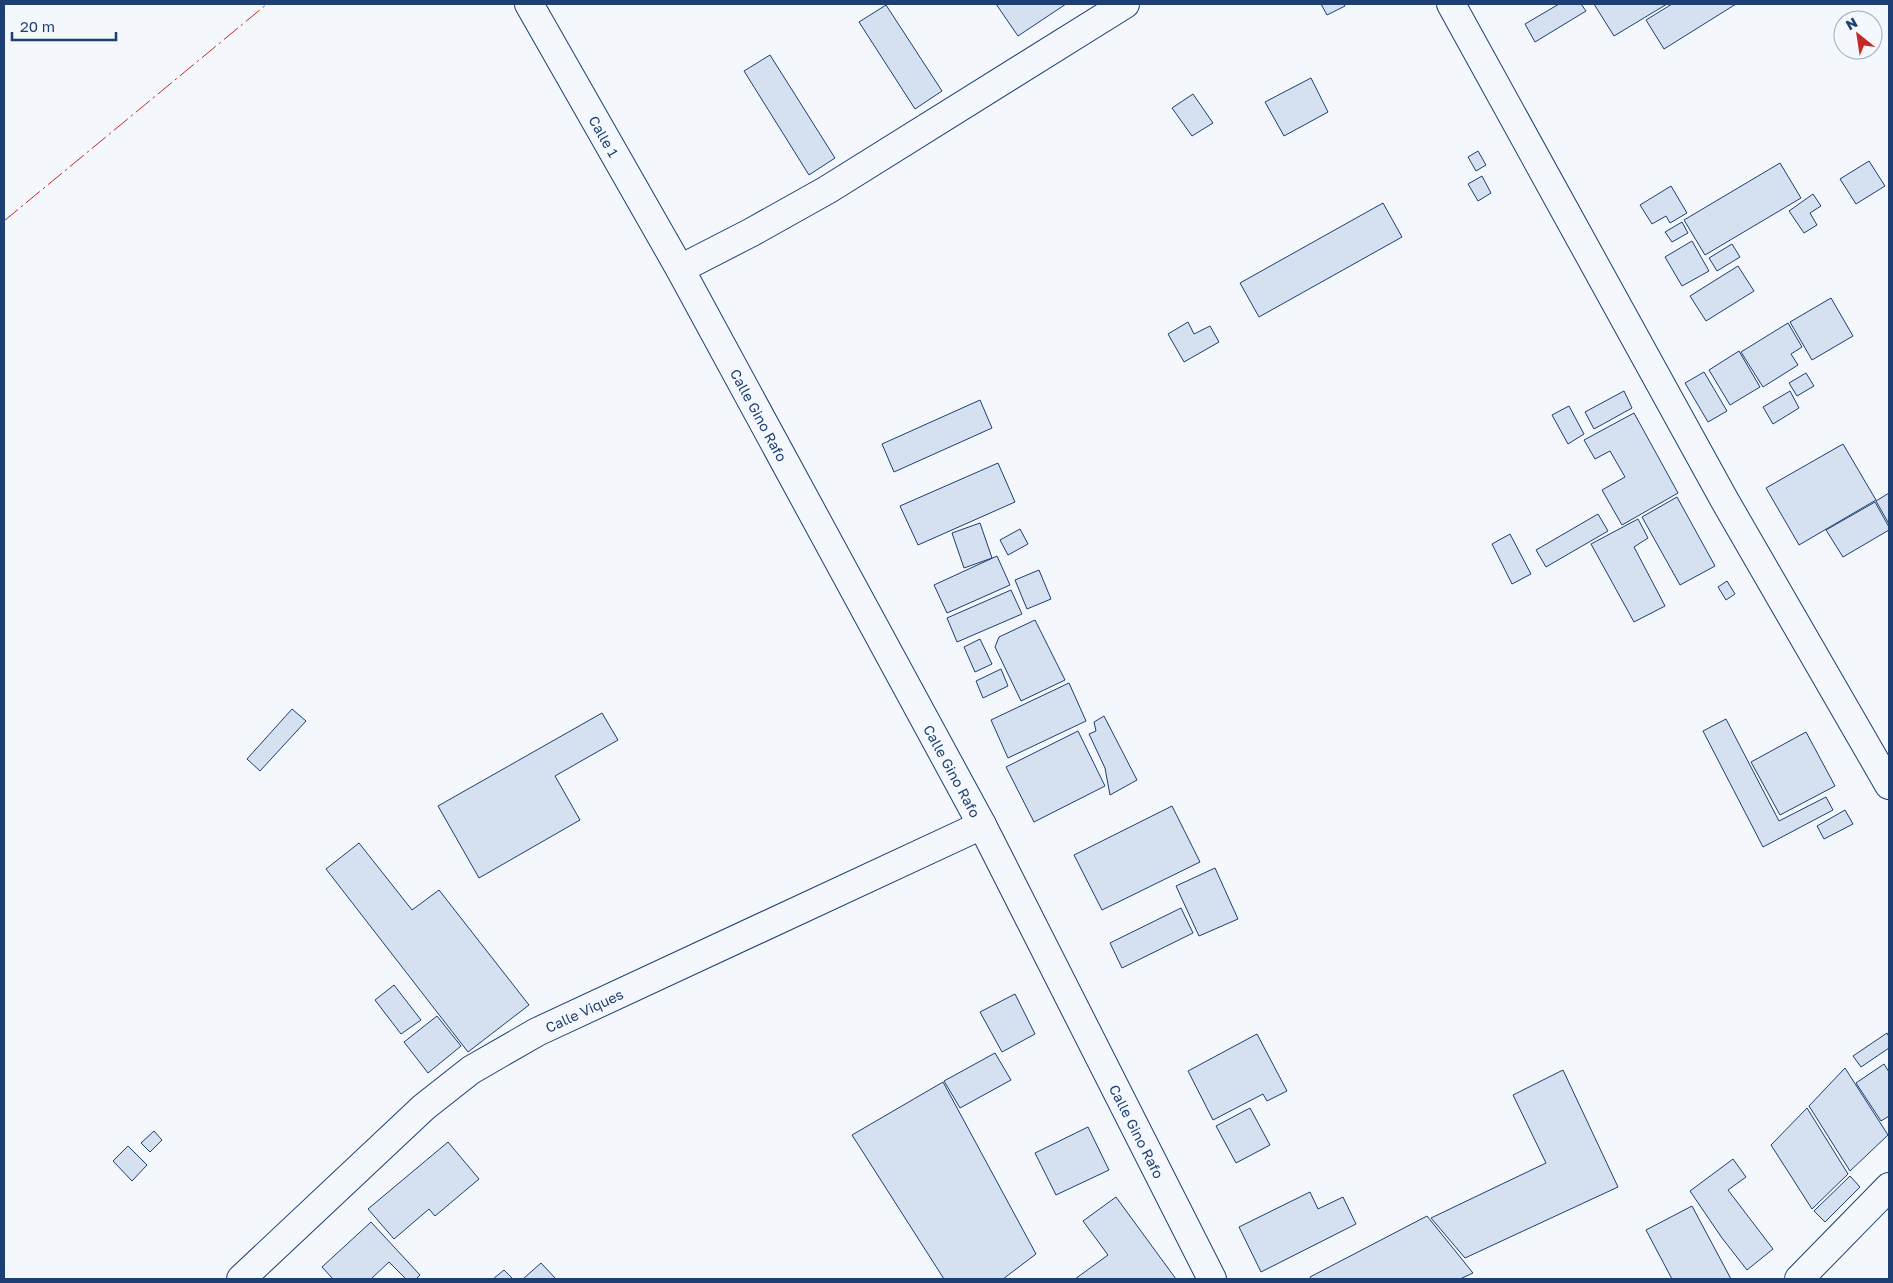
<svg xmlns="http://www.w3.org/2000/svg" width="1893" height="1283" viewBox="0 0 1893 1283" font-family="'Golos Text',sans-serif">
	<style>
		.building { fill: #d5e0f0; stroke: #1d3f73 }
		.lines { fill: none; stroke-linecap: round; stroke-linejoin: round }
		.minor-casing { stroke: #1d3f73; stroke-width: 30 }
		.minor { stroke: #f4f7fb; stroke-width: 28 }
		.power { stroke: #c62828; stroke-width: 1; stroke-dasharray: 18 4 2.5 4; stroke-linecap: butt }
		.labels { text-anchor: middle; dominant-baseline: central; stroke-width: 4; stroke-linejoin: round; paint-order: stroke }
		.street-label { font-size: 14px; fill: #1d3f73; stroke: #f4f7fb }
	</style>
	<rect width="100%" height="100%" fill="#f4f7fb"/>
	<!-- building -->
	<g class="building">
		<polygon points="996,4 1066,4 1018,36"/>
		<polygon points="1321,4 1344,4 1345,6 1327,15"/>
		<polygon points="1559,4 1581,4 1586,11 1535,42 1525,24"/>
		<polygon points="1594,4 1667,4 1614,36"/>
		<polygon points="1672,4 1736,4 1664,49 1646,20"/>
		<polygon points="886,5 942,91 915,109 859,22"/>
		<polygon points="770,55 835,158 809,175 744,71"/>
		<polygon points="1311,78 1328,112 1284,136 1265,102"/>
		<polygon points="1193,94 1213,123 1192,136 1172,108"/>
		<polygon points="1478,151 1486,165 1476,171 1468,157"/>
		<polygon points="1869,161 1885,186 1856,204 1840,179"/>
		<polygon points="1780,163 1801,198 1705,255 1684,220"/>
		<polygon points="1482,176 1491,193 1478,201 1468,184"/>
		<polygon points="1671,186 1687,213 1670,223 1666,216 1652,224 1640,205"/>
		<polygon points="1813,194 1821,206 1810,213 1817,225 1804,233 1789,211"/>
		<polygon points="1383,203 1402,237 1259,317 1240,283"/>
		<polygon points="1682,222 1688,233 1672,242 1665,232"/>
		<polygon points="1692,241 1709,271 1682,286 1665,257"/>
		<polygon points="1732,244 1740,257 1717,271 1709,258"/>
		<polygon points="1738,266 1754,291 1706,321 1690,296"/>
		<polygon points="1831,298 1853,336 1812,360 1790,322"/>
		<polygon points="1188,322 1194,334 1210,326 1219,342 1184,362 1168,334"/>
		<polygon points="1788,323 1802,347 1791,354 1798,365 1763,387 1741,352"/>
		<polygon points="1739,351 1760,387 1730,405 1709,370"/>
		<polygon points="1704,372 1727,411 1708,422 1685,383"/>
		<polygon points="1806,373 1814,386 1797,396 1789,383"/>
		<polygon points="1624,391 1632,408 1594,429 1585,412"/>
		<polygon points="1790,391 1799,408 1773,424 1763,407"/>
		<polygon points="980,400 992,428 894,472 882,444"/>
		<polygon points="1569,406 1584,434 1568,444 1552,415"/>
		<polygon points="1634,413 1678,493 1622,525 1602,490 1625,477 1610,451 1595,459 1584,440"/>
		<polygon points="1843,444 1876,500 1799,545 1766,488"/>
		<polygon points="998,463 1015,502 918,545 900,506"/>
		<polygon points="1889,493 1889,524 1876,501"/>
		<polygon points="1677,497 1715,566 1680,585 1642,517"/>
		<polygon points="1875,502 1889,527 1889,530 1843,557 1826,530"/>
		<polygon points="1598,514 1608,531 1546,567 1536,550"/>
		<polygon points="1638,519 1648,538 1634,547 1665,606 1634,622 1591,544"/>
		<polygon points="980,523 992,558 964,568 952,533"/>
		<polygon points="1020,529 1028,544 1008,555 1000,540"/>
		<polygon points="1510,534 1531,574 1512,584 1492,544"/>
		<polygon points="997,556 1010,585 947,613 934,585"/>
		<polygon points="1039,570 1051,599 1027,609 1015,580"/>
		<polygon points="1727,581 1735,594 1726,600 1718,587"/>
		<polygon points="1011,590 1022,614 957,642 947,618"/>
		<polygon points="1035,620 1065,680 1021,701 995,647 999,637"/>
		<polygon points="980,639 992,664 975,672 964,647"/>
		<polygon points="1001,669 1008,686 983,698 976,681"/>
		<polygon points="1069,683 1086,721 1008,758 991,720"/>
		<polygon points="292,709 306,721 260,771 247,759"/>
		<polygon points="602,713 618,740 555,776 580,820 479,878 438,806"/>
		<polygon points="1104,716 1137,780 1110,795 1105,768 1089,734 1096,731 1094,722"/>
		<polygon points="1726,719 1779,821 1826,797 1833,810 1763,847 1703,731"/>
		<polygon points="1078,731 1105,786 1034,822 1006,767"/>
		<polygon points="1806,732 1835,786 1780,815 1751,762"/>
		<polygon points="1172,806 1200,862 1102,910 1074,855"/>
		<polygon points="1845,810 1853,824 1824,839 1817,826"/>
		<polygon points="359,843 412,910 439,890 529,1005 468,1052 326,869"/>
		<polygon points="1215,868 1238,919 1199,936 1176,886"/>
		<polygon points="1181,908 1193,933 1122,968 1110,943"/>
		<polygon points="394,985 421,1020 401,1034 375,1000"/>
		<polygon points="1015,994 1035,1034 1002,1052 980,1012"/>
		<polygon points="437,1016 461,1046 428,1073 404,1042"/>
		<polygon points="1887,1033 1889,1037 1889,1048 1861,1067 1853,1056"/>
		<polygon points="1257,1034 1287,1091 1267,1101 1263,1094 1213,1120 1188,1071"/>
		<polygon points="995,1053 1011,1080 960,1108 944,1081"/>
		<polygon points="1884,1064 1889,1072 1889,1116 1881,1121 1856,1083"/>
		<polygon points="1845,1068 1888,1135 1850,1171 1809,1106"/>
		<polygon points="1563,1070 1618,1187 1465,1258 1431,1218 1546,1163 1513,1095"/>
		<polygon points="943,1082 1036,1254 1003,1279 944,1279 852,1135"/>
		<polygon points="1250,1108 1270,1145 1236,1163 1216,1126"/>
		<polygon points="1807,1108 1848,1174 1812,1209 1771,1145"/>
		<polygon points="1088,1127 1109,1170 1056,1195 1035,1153"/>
		<polygon points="154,1131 162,1140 150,1152 141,1143"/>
		<polygon points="448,1142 479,1179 435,1216 429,1209 394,1239 368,1209"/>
		<polygon points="128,1146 147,1165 132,1181 113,1161"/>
		<polygon points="1733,1159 1746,1177 1728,1190 1773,1249 1747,1270 1722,1238 1690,1191"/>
		<polygon points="1850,1176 1860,1187 1825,1222 1814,1211"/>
		<polygon points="1310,1192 1318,1209 1343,1197 1356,1224 1261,1272 1239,1227"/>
		<polygon points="1116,1197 1176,1279 1075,1279 1108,1255 1083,1221"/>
		<polygon points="1692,1206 1731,1279 1672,1279 1646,1230"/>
		<polygon points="1427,1216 1473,1273 1460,1279 1311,1279 1310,1277"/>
		<polygon points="371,1222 420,1275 416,1279 406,1279 389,1262 371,1279 333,1279 322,1267"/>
		<polygon points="541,1263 556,1279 523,1279"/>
		<polygon points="504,1270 513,1279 493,1279"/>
	</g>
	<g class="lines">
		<!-- minor casing -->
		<g class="minor-casing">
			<g id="minor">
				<path id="s1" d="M529,4L680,269L982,825L1212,1279"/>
				<polyline points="1451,4 1725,501 1889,785"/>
				<polyline points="680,269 752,232 827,190 1125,4"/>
				<path id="s2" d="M241,1279L424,1107L471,1070L537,1032L982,825"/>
				<polyline points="1799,1279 1889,1187"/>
			</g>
		</g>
		<!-- minor -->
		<use href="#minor" class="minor"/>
		<!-- power -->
		<polyline class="power" points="4,221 267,4"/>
	</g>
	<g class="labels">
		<!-- street labels -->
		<g class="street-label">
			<text stroke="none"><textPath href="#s1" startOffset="152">Calle 1</textPath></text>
			<text stroke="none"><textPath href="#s1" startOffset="471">Calle Gino Rafo</textPath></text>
			<text stroke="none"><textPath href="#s1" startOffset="876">Calle Gino Rafo</textPath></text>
			<text stroke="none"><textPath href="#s2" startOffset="439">Calle Viques</textPath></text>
			<text stroke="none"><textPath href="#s1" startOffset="1281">Calle Gino Rafo</textPath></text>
		</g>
	</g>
	<!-- border -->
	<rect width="1893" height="1283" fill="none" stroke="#1d3f73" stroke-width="10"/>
	<!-- north arrow -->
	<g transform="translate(1858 35) rotate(330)"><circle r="24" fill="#f4f7fb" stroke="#9eadc5"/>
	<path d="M0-4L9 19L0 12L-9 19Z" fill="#c62828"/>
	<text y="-8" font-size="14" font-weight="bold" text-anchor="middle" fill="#1d3f73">N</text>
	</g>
	<!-- scale -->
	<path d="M12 32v8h104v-8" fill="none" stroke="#1d3f73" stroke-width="2.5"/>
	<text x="20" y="32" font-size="15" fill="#1d3f73" stroke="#f4f7fb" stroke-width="4" paint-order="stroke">20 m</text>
</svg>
